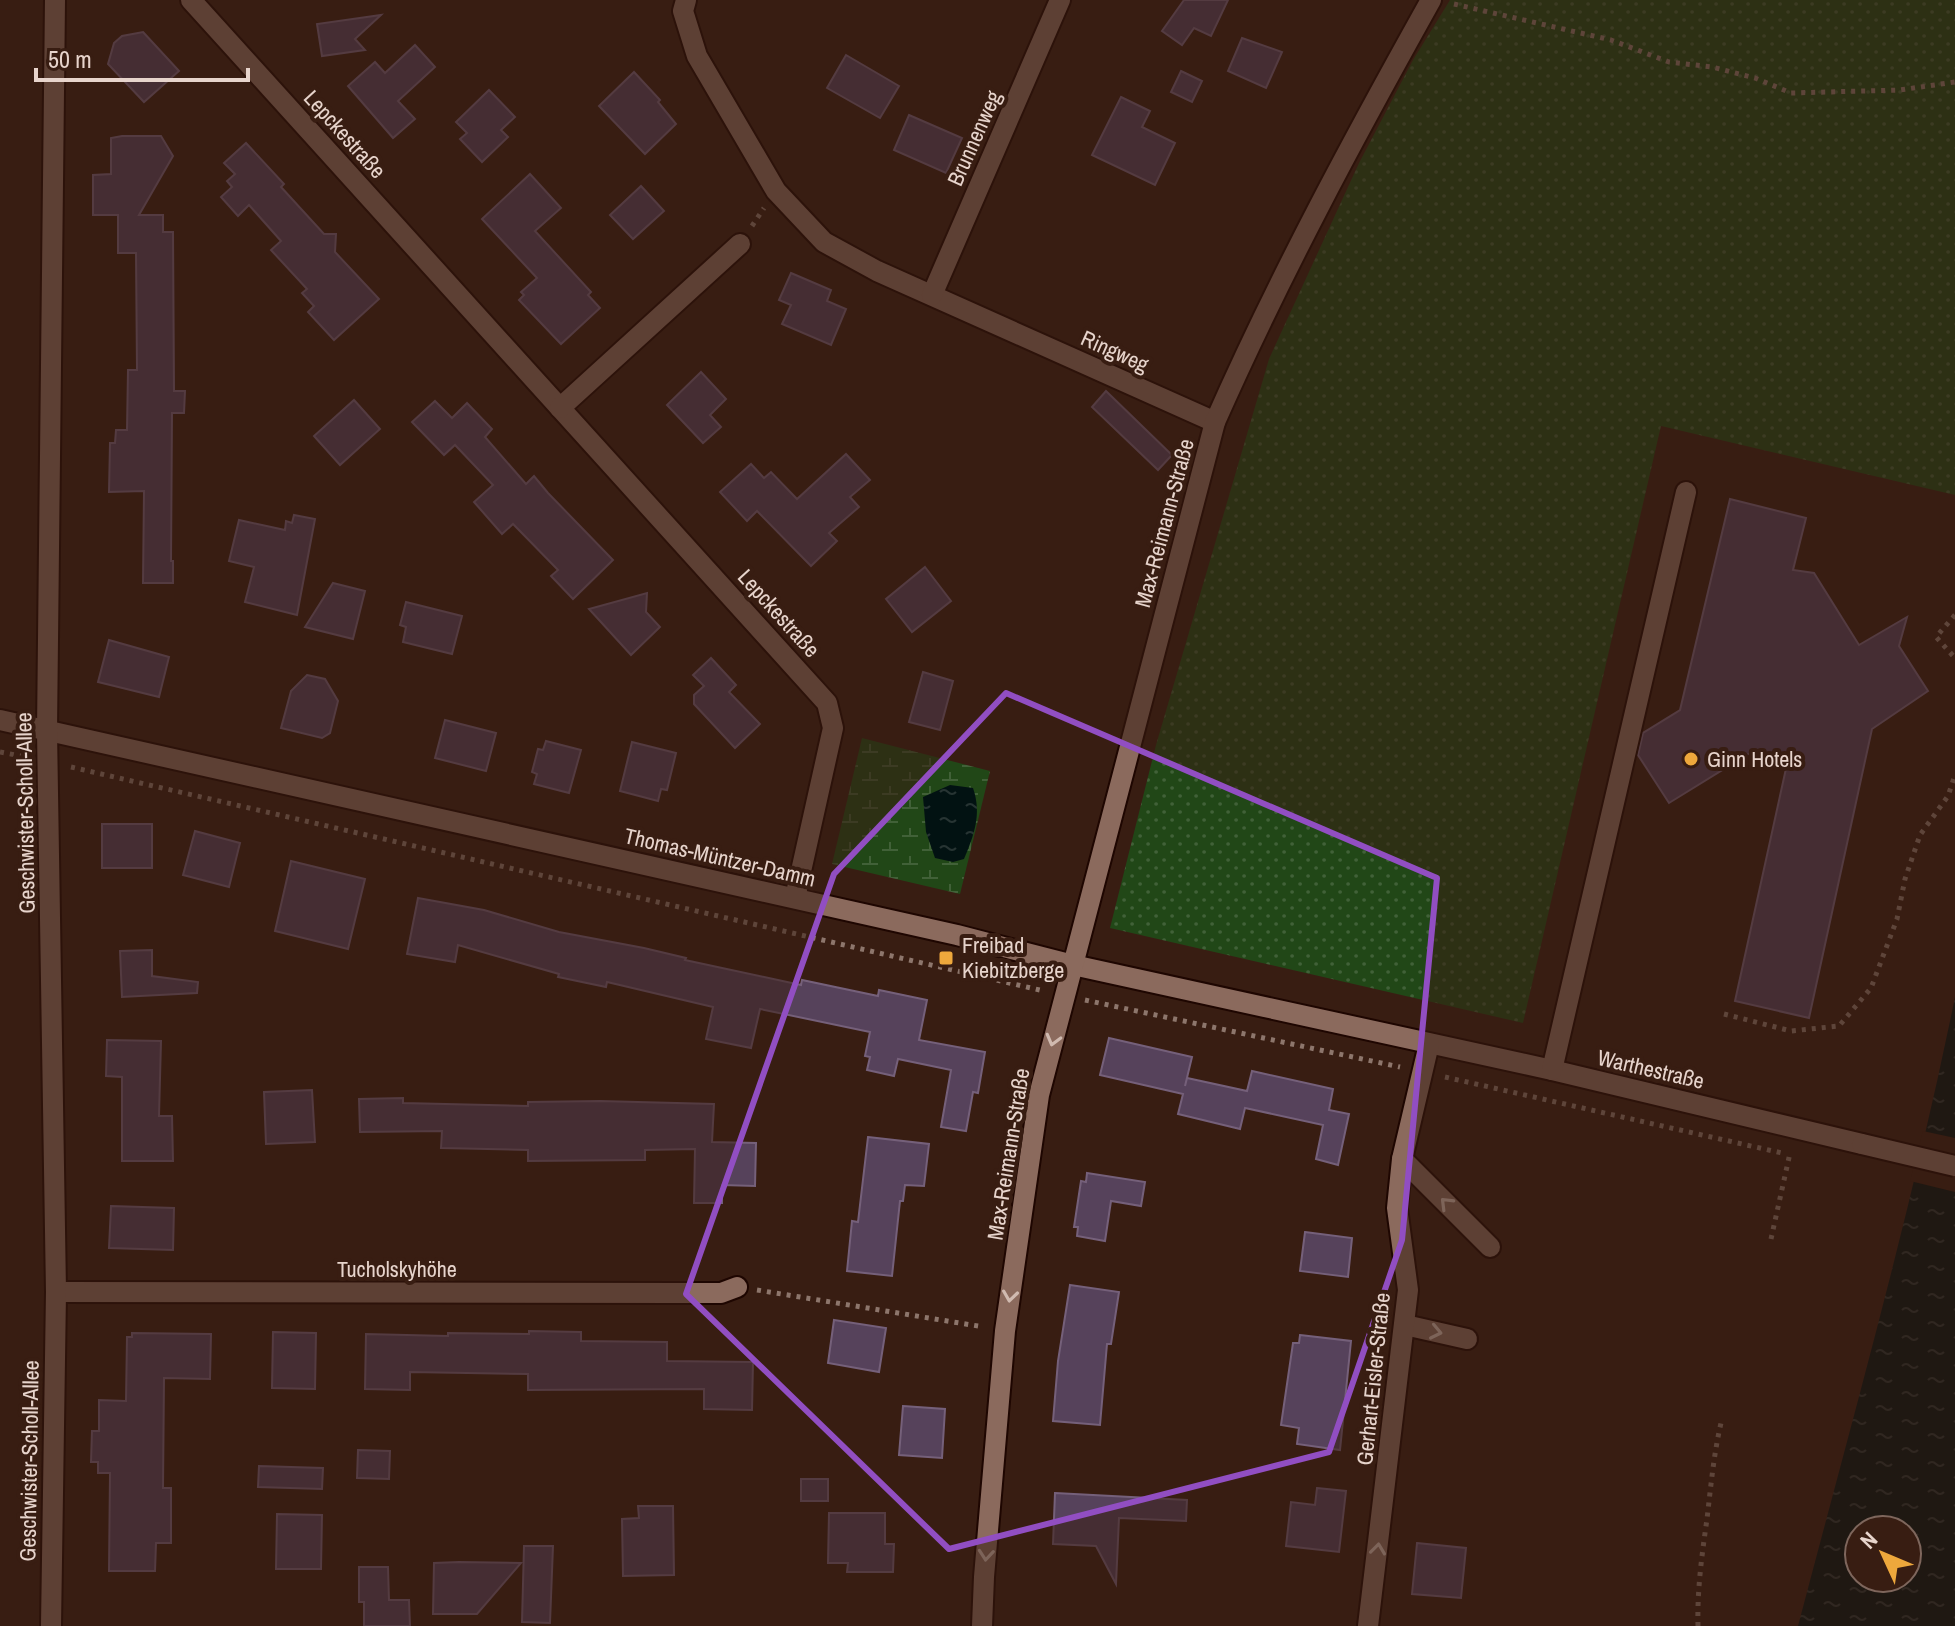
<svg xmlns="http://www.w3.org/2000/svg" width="1955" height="1626" viewBox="0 0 1955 1626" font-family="'Archivo Narrow',sans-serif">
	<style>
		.grass { fill: url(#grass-dots) }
		.wetland { fill: url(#wetland-marsh) }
		.water { fill: url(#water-ripples); fill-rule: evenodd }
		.pier { fill: #381d12 }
		.building { fill: #56425b; stroke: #75607a; stroke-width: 2 }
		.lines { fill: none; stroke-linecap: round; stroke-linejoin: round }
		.minor-casing { stroke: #1e0601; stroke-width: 24 }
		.path { stroke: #8d766c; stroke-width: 5; stroke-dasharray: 4 6; stroke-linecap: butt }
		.minor { stroke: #8b6a5d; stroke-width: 20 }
		.minor-bridge-casing { stroke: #1e0601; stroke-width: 24; stroke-linecap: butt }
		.minor-bridge { stroke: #8b6a5d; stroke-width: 20 }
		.oneway { stroke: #d0bab0 }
		.marked { fill: none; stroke: #914ec2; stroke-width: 6; stroke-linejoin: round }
		.poi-dot { fill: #eea83c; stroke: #381d12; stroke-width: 3 }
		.labels { text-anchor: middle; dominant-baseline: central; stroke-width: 8; stroke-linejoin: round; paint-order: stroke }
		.street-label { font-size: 22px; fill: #e7d4cc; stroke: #381d12 }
		.poi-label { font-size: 22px; fill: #e7d4cc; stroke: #381d12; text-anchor: start }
	</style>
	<defs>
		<pattern id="grass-dots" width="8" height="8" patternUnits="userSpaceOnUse" patternTransform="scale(2)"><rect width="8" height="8" fill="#214717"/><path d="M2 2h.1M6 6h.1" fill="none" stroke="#416138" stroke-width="1.8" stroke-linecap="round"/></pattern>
		<pattern id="wetland-marsh" width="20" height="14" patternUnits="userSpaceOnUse" patternTransform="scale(2)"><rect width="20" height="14" fill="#214717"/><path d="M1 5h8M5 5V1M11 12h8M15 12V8" fill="none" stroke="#416138"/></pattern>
		<pattern id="water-ripples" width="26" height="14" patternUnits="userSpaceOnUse" patternTransform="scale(2)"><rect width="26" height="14" fill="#021212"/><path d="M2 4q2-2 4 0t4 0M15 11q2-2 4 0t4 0" fill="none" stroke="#273433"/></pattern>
	</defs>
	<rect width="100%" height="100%" fill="#381d12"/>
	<!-- grass -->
	<polygon class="grass" points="1450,0 1955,0 1955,495 1661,426 1523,1023 1110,928 1156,745 1269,359 1359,163 1413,60"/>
	<!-- wetland -->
	<polygon class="wetland" points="862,738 990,771 960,894 832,864"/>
	<!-- water -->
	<g class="water">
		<path d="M950,785L973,788C982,814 974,835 964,859L953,862L935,858L926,832L923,797Z"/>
		<path d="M1955,997V1626H1798C1853,1417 1912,1209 1955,997ZM1859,1530H1907V1578H1859Z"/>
	</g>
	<!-- pier -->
	<polygon class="pier" points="1923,1131 1955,1138 1955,1192 1910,1181"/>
	<!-- building -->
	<g class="building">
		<polygon points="1184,0 1228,0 1211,36 1194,28 1182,45 1162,31"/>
		<polygon points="381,15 355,39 365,50 322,56 317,24"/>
		<polygon points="143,32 179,71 144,102 108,64 114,43 122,36"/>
		<polygon points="1242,38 1282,52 1266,88 1228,71"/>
		<polygon points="415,45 435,67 398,101 415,119 393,138 348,86 375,62 385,73"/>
		<polygon points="846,55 899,86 880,118 827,88"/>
		<polygon points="1181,71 1202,81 1192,102 1171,92"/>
		<polygon points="634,72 660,100 658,102 676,124 645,154 599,106"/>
		<polygon points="489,90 515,117 501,130 508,137 482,162 460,139 467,133 456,122"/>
		<polygon points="1121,97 1150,111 1142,127 1175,143 1155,185 1092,155"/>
		<polygon points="909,115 962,138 946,173 894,150"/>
		<polygon points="122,136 161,136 173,156 139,215 163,215 163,232 173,232 174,391 185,391 184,413 172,413 171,561 173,561 173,583 143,583 144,491 109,492 110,443 115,443 116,430 127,430 128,370 137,370 136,253 118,253 118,215 93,215 93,175 111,174 111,138"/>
		<polygon points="246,143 284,184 281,187 324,234 336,234 335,252 379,299 334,340 308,312 314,306 302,293 307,289 271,250 281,241 249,205 238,216 221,197 232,187 227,181 235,174 224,163"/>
		<polygon points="530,174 561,208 535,231 591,292 588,295 600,308 561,344 519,300 524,295 521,292 537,278 482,219"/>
		<polygon points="641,186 664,211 633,239 610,215"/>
		<polygon points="791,273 831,290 827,301 846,309 831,345 782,324 791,305 779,300"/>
		<polygon points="701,372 726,399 710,415 721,427 703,443 667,405"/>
		<polygon points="1106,391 1172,455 1158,470 1092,407"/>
		<polygon points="354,400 380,429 340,465 314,436"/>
		<polygon points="435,401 452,418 467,403 492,429 485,437 526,484 534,476 548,493 613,560 573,599 551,576 558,570 513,524 502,534 474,502 493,485 455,445 444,455 412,422"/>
		<polygon points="846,454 870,480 850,497 859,507 829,533 837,541 811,566 757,511 747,521 720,492 751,464 764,478 771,472 797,499"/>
		<polygon points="1730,499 1806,518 1793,570 1814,573 1859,645 1907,617 1899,646 1928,691 1872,729 1809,1018 1735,1001 1787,764 1750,753 1669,803 1638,755 1643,733 1680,710"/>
		<polygon points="294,515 315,519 297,615 245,602 254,567 229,561 239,520 285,530 286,521 292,523"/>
		<polygon points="925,567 951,601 912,632 886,599"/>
		<polygon points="333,583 365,591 353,639 305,627"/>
		<polygon points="647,593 646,612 660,627 631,655 589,609"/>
		<polygon points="406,602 462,616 452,654 403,642 406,627 400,625"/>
		<polygon points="109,640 169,657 159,697 98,682"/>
		<polygon points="711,658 736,685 729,692 760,724 735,748 694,704 694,695 704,686 693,675"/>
		<polygon points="923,672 953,681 940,730 909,722"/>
		<polygon points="307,675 325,679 338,701 330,733 322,738 281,728 291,691"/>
		<polygon points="445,720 496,733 486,771 435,758"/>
		<polygon points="546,741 581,750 569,793 534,784 537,774 532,772 538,749 543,750"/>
		<polygon points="632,742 676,753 667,790 661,789 658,801 620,791"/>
		<rect x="102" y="824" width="50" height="44"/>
		<polygon points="195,831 240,843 229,887 183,875"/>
		<polygon points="291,861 365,879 348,949 275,931"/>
		<polygon points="418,898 484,910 559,932 644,948 686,958 685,960 801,985 802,980 878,996 879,990 927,1000 919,1040 985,1052 978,1093 973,1092 966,1131 941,1127 951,1070 898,1059 894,1076 867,1070 870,1057 865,1056 870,1032 760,1009 751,1048 706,1039 713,1007 607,982 606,987 558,977 559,974 458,945 455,962 407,954"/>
		<polygon points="152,950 152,976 198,982 197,993 122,997 120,951"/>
		<polygon points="1109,1038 1192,1057 1185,1086 1187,1078 1247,1091 1252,1071 1333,1089 1329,1110 1349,1114 1338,1165 1316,1159 1323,1125 1245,1108 1240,1129 1178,1114 1183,1094 1100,1075"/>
		<polygon points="107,1040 161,1041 159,1116 172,1116 173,1161 122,1161 122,1077 106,1076"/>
		<polygon points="312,1090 315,1142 266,1144 264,1092"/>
		<polygon points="403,1098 403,1103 528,1106 528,1102 600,1101 714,1104 712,1142 756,1143 755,1186 722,1185 722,1203 694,1203 695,1149 645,1150 645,1160 528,1161 528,1150 441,1148 442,1131 360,1132 359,1099"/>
		<polygon points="868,1137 929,1144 924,1186 905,1185 903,1201 900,1201 892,1276 847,1271 852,1221 858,1222"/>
		<polygon points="1087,1173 1145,1182 1141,1206 1111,1201 1105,1241 1077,1236 1078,1227 1074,1227 1081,1181 1086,1182"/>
		<polygon points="111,1206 174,1208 173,1250 109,1248"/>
		<polygon points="1305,1232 1352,1238 1348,1277 1300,1271"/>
		<polygon points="1070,1285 1119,1292 1111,1344 1107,1344 1100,1425 1053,1421 1058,1361"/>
		<polygon points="834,1320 886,1328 879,1372 828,1363"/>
		<polygon points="529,1331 581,1332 581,1341 667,1342 667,1361 753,1362 752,1410 704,1409 704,1389 528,1390 528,1374 410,1372 410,1390 365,1389 366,1334 448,1336 448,1333 529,1334"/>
		<polygon points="273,1332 316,1333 315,1389 272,1388"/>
		<polygon points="132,1333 211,1334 210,1379 164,1378 163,1488 171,1488 171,1543 156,1543 155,1571 109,1571 110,1473 98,1473 98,1462 91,1462 92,1431 99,1431 99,1400 126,1401 127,1337 132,1337"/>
		<polygon points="1300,1335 1351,1341 1340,1450 1297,1444 1299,1428 1281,1425 1293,1343 1299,1343"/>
		<polygon points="903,1406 945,1409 942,1458 899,1455"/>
		<polygon points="358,1450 390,1451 389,1479 357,1478"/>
		<polygon points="259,1466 323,1468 322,1489 258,1487"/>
		<rect x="801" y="1479" width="27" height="22"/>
		<polygon points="1317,1488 1346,1491 1339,1552 1286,1546 1291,1502 1315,1505"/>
		<polygon points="1055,1493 1187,1500 1186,1521 1119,1518 1116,1584 1096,1546 1053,1544"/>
		<polygon points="638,1506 673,1506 674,1575 623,1576 622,1519 639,1518"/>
		<polygon points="829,1513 885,1513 885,1544 894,1544 893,1572 847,1572 848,1563 828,1563"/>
		<polygon points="277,1514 322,1515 321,1569 276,1569"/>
		<polygon points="1417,1543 1466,1548 1461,1598 1412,1594"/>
		<polygon points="524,1546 553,1546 550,1623 522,1622"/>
		<polygon points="459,1562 521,1563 477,1614 433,1614 434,1563"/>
		<polygon points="359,1567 388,1567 389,1600 409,1600 410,1626 364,1626 364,1602 359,1602"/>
	</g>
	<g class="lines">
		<!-- minor casing -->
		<g class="minor-casing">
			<g id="minor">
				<polyline points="191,0 827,703 833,728 795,898"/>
				<polyline points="686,0 683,11 697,56 776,191 824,242 877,271 1215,422"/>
				<polyline points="932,295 1060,0"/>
				<polyline points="560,408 740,244"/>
				<polyline points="0,720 957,935 1073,965 1552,1070 1862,1144"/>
				<polyline points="1552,1070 1686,492"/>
				<polyline points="1402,1159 1490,1247"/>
				<polyline points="56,1292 679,1293 721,1293 737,1287"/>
				<polyline points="1405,1325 1467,1339"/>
				<polyline points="51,1626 56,1292 47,731 55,0"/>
				<path d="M982,1626L984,1577L1005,1331L1039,1095L1215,422C1279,277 1354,138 1431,0"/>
				<polyline points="1368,1626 1408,1290 1397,1208 1402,1159 1429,1044"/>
			</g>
		</g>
		<!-- path -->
		<g class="path">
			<polyline points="1454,4 1611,40 1669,62 1712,67 1755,78 1791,93 1900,90 1955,82"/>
			<polyline points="752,226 764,208"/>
			<polyline points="1955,615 1936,637 1955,658"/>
			<polyline points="0,752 26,757"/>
			<polyline points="71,767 1044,991"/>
			<polyline points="1085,1000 1400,1067"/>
			<polyline points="1724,1014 1791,1031 1839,1026 1871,988 1897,919 1905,879 1920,835 1948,796 1955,775"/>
			<polyline points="1445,1077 1782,1153"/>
			<polyline points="1771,1239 1790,1153"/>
			<polyline points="757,1290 984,1327"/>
			<path d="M1698,1626C1697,1590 1702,1554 1707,1519C1711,1485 1714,1451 1722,1419"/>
		</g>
		<!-- minor -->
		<use href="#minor" class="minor"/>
		<!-- minor-bridge casing -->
		<g class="minor-bridge-casing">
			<polyline id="minor-bridge" points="1862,1144 1955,1166"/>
		</g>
		<!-- minor-bridge -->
		<use href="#minor-bridge" class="minor-bridge"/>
	</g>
	<!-- one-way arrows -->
	<defs><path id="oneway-chevron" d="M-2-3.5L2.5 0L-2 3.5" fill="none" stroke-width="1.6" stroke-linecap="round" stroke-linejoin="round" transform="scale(2)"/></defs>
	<g class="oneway">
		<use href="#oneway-chevron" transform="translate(1053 1040) rotate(105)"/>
		<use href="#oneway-chevron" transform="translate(1446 1203) rotate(-135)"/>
		<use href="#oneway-chevron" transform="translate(1010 1296) rotate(98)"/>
		<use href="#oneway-chevron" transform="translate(1436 1332) rotate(12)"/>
		<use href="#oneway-chevron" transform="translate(1378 1549) rotate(-83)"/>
		<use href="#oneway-chevron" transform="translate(986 1555) rotate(95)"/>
	</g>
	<!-- marked area -->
	<path d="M0 0H1955V1626H0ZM1006,693L1437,878L1402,1240L1329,1452L949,1549L686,1294L834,874Z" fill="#381d12" fill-opacity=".55" fill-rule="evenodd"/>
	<path class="marked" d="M1006,693L1437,878L1402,1240L1329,1452L949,1549L686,1294L834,874Z"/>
	<!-- markers -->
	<g class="poi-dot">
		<circle cx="1691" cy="759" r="8"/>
		<rect x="938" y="950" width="16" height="16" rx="4"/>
	</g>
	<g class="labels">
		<!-- street labels -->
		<g class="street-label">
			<text transform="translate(345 134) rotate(48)">Lepckestraße</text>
			<text transform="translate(974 138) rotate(-66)">Brunnenweg</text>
			<text transform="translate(1115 351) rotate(24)">Ringweg</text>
			<text transform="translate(1164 523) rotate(-75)">Max-Reimann-Straße</text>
			<text transform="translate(779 613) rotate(48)">Lepckestraße</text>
			<text transform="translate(25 813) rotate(-91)">Geschwister-Scholl-Allee</text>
			<text transform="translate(720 857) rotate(13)">Thomas-Müntzer-Damm</text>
			<text transform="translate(1651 1069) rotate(13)">Warthestraße</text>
			<text transform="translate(1008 1154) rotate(-81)">Max-Reimann-Straße</text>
			<text x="397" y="1269">Tucholskyhöhe</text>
			<text transform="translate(1373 1379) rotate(-84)">Gerhart-Eisler-Straße</text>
			<text transform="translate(29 1461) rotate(-89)">Geschwister-Scholl-Allee</text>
		</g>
		<!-- poi labels -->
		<g class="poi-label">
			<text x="1707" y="759">Ginn Hotels</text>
			<text x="962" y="945">Freibad<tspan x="962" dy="25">Kiebitzberge</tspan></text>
		</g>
	</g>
	<!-- north arrow -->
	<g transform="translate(1883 1554) rotate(314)"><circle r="38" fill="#381d12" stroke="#7e665c" stroke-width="2"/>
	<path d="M0-6L14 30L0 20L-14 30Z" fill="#eea83c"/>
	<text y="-12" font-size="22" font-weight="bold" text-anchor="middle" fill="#e7d4cc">N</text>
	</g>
	<!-- scale -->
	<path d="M36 68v12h212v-12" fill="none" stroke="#e7d4cc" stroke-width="4"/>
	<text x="48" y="68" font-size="24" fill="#e7d4cc" stroke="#381d12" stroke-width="6" paint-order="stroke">50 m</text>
</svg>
